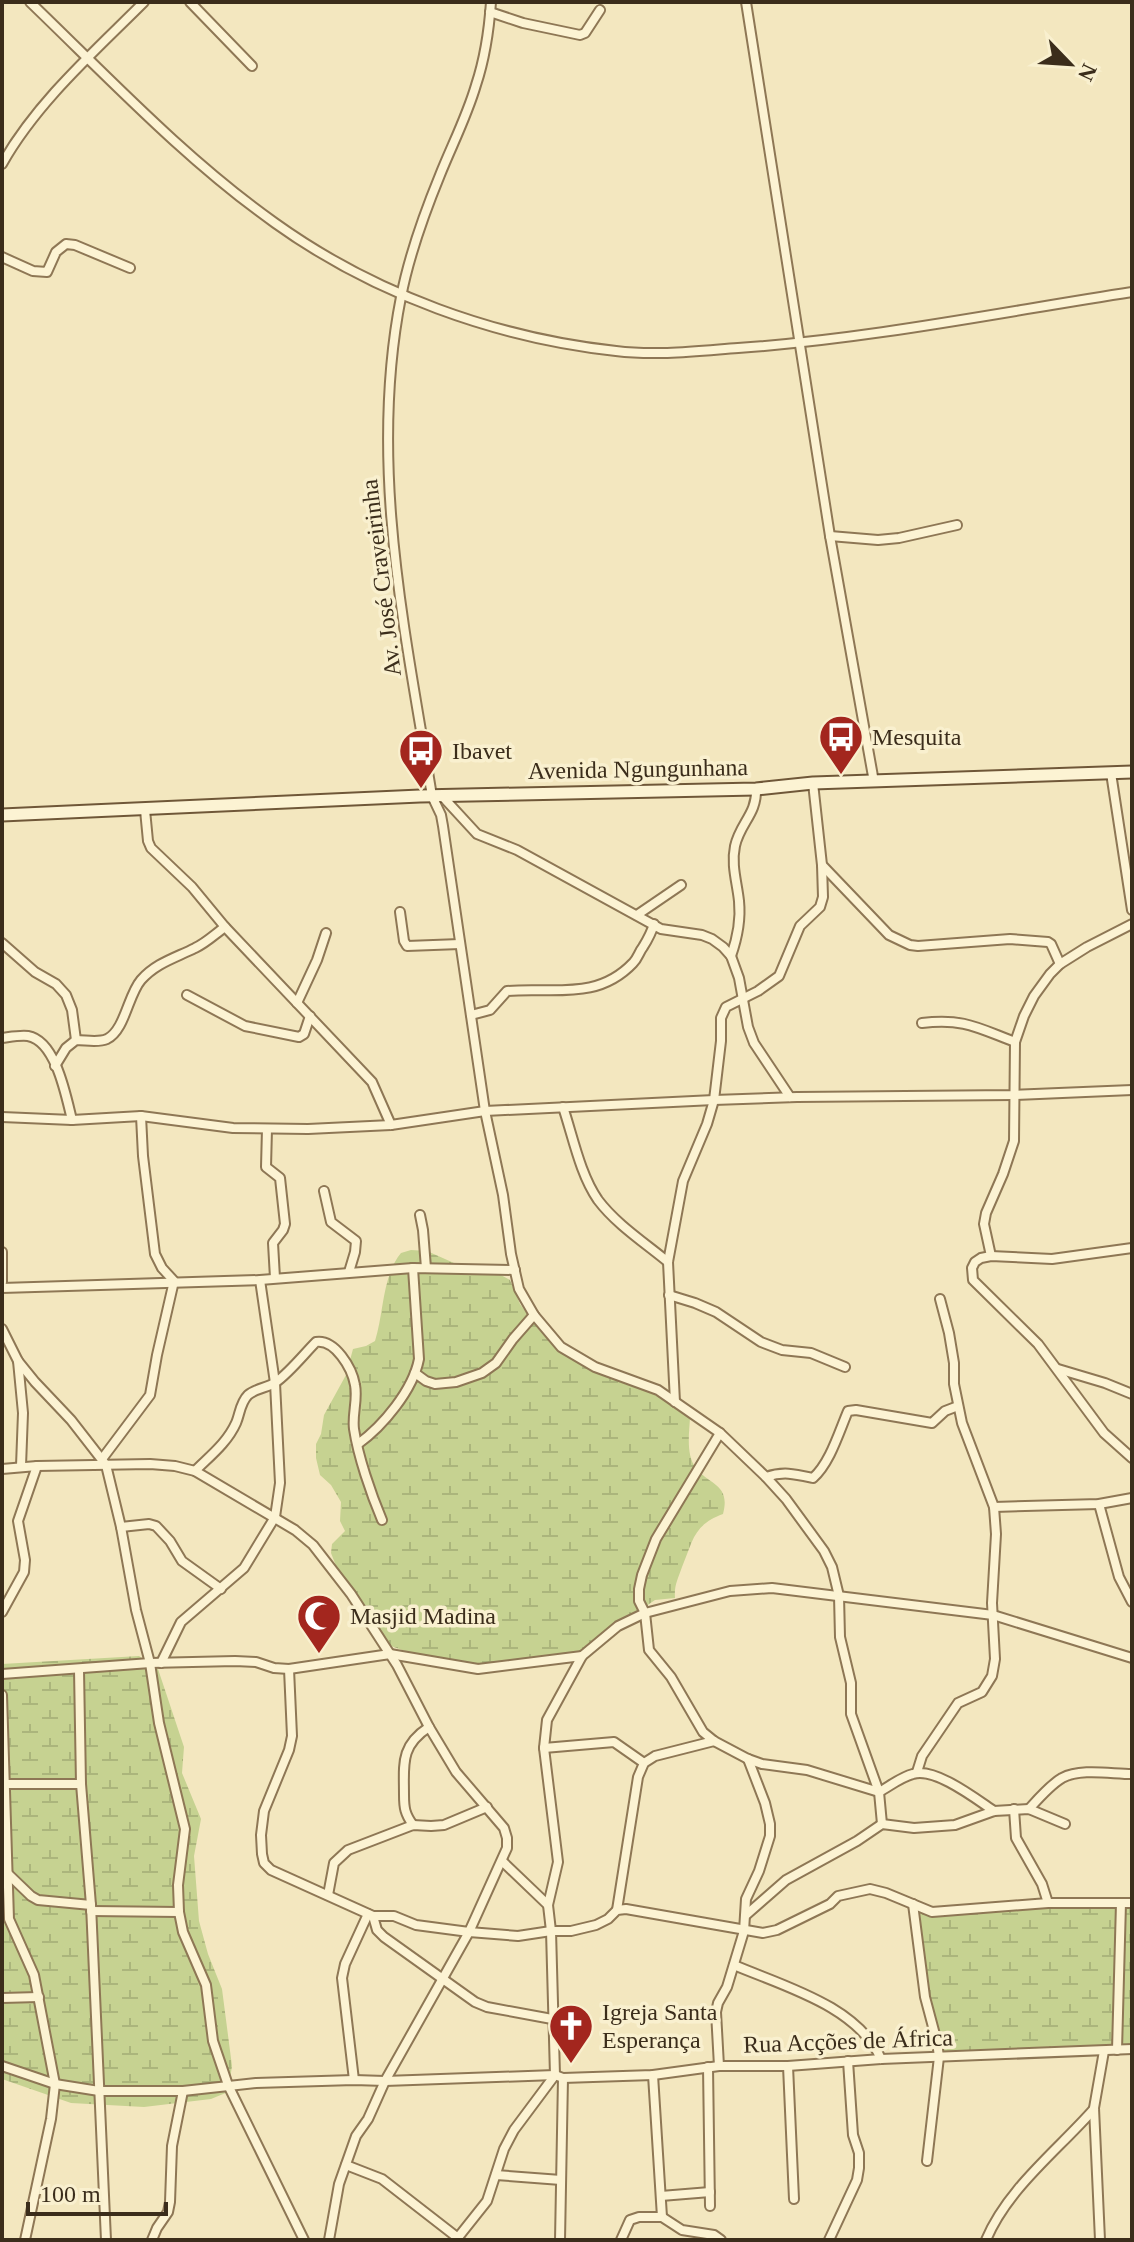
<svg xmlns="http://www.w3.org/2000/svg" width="1134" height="2242" viewBox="0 0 1134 2242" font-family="Georgia,serif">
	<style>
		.wetland { fill: url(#wetland-marsh) }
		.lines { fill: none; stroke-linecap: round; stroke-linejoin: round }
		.street-casing { stroke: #8e7755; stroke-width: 12 }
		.secondary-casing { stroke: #6f5738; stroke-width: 15 }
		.street { stroke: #fcf3d3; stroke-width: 8 }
		.secondary { stroke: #fcf3d3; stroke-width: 11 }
		.labels { text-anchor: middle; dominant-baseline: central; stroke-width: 7; stroke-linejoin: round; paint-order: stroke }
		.street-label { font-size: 24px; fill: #3b2d1b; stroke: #f9f0cf }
		.poi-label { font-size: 24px; fill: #3b2d1b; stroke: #f9f0cf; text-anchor: start }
	</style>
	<defs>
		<pattern id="wetland-marsh" width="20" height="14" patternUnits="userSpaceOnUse" patternTransform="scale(2)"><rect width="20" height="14" fill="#c6d291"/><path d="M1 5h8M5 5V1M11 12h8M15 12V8" fill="none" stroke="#abb57c"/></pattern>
	</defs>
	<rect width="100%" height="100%" fill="#f3e7bf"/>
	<!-- wetland -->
	<g class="wetland">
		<path d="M411,1250L427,1251L454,1263L499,1274L510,1280L520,1304L540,1331L581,1365L617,1375L665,1397L690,1418C689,1434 686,1456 696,1468C709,1485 731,1484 723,1514C693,1525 693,1541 682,1567C678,1579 674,1585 675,1598L655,1600L580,1651L523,1663L474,1668L422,1657L388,1645L338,1571L331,1553L332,1544L345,1531L340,1521L341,1502L331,1485L320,1475L316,1458V1444L321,1434L324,1415L346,1375L353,1349L366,1346L375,1341C384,1313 382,1276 401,1253Z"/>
		<polygon points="139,1656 158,1669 184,1747 182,1773 201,1819 194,1856 199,1921 208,1954 222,1989 232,2066 228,2092 211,2099 144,2107 71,2103 2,2079 2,1664"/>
		<polygon points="1132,1900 1132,2051 933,2054 916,1968 916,1908"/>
	</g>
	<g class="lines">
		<!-- street casing -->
		<g class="street-casing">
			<g id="street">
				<path d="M30,2C109,78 186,160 275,223C374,294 496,338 616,351C656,356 698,351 738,348C869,339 1002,312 1132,292"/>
				<polyline points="190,2 252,66"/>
				<path d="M491,2C489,31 485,58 476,85C467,116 452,145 440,175C424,214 409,256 401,297C368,464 405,631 432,796L441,815L443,826L485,1111L503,1195L511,1254L519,1289L534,1315L561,1347L595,1367L658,1390L720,1433L766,1477L786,1499L824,1551L832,1567L839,1596L840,1637L851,1683V1714L879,1792L882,1824"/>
				<polyline points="746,2 830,536 874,782"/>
				<polyline points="490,12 523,23 580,35 585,33 600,10"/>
				<path d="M2,164C37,102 94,52 144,2"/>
				<polyline points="2,257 33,271 47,272 56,252 66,244 75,245 130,268"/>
				<polyline points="830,536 878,540 899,538 957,525"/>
				<polyline points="1111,773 1132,910"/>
				<polyline points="813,783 822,865 889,935 910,945 918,946 1010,939 1048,942 1051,944 1060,964"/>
				<polyline points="442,796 477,834 517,850 661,929 702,935 712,939 723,947 731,956 739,978 748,1027 754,1043 790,1097"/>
				<polyline points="145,810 148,841 151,848 192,887 225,927 372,1082 391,1125"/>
				<polyline points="400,912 404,941 407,946 460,944"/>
				<polyline points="637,915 681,885"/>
				<polyline points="2,943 35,972 56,984 66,995 72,1010 76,1040"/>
				<path d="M731,956C737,939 741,920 739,901C737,882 731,865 735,846C740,823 757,814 756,789"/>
				<polyline points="187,995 245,1026 299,1037 304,1034 310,1016"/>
				<polyline points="297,1003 317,960 326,933"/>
				<path d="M471,1015L490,1010L507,991C553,987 597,1001 633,963C638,958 639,952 643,947C648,939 651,934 654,924"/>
				<path d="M922,1023C964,1018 978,1028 1015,1042"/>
				<path d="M2,1038C10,1037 20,1035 28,1036C56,1041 66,1096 72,1120"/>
				<path d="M55,1066L66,1048L76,1040C86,1040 98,1043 107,1039C125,1030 128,995 141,980C156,963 175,958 195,948C206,943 215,934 225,927"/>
				<path d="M563,1107C573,1137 580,1174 598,1200C616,1224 645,1243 668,1262"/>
				<polyline points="2,1117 72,1120 141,1116 233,1128 308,1129 391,1125 485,1111 714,1100 797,1097 1013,1095 1132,1090"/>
				<polyline points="267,1129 266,1167 280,1178 285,1224 283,1230 273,1243 275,1278"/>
				<polyline points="324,1191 331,1222 356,1241 355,1252 349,1272"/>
				<polyline points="420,1215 423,1230 426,1268"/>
				<polyline points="1132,1248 1052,1259 991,1256 981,1258 975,1262 972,1268 973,1280 1038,1344 1104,1433 1132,1458"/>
				<polyline points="2,1252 2,1282"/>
				<polyline points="991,1256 984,1224 986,1213 1003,1174 1014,1141 1015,1042 1024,1016 1034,996 1050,974 1060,964 1087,947 1132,924"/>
				<polyline points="2,1288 260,1280 413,1268 515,1270"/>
				<polyline points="669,1295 695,1303 716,1312 761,1342 782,1350 811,1353 845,1367"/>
				<polyline points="2,1329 18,1361 35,1382 71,1420 106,1465 121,1527 136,1610 150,1663 159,1723 185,1829 178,1885 179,1912 183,1932 206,1985 213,2041 228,2085 304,2240"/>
				<polyline points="18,1361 23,1413 21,1466"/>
				<polyline points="1058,1369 1105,1383 1132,1394"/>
				<polyline points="415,1373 426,1381 435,1384 456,1382 482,1373 496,1363 513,1339 534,1315"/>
				<polyline points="675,1402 668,1262 683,1181 707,1124 714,1100 721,1041 721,1018 726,1007 758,991 779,976 800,926 820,907 823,897 822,865"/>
				<path d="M720,1433L656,1539L642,1575L639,1589V1601L645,1613L649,1650L671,1677L703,1732L714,1741L748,1759L762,1764L807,1770L879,1792C890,1786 901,1777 913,1774C935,1767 976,1799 994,1811"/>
				<path d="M358,1444C383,1426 413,1390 419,1359L413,1268"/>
				<polyline points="102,1459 150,1395 157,1355 174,1281 162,1268 155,1254 143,1156 141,1116"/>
				<polyline points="2,1469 37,1466 150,1464 175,1466 195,1471 295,1530 313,1545 351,1594 397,1665 429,1727 456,1772 504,1828 507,1838 507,1848 469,1932 385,2081 368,2119 356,2136 339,2184 329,2240"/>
				<path d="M195,1471C210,1456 227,1443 236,1423C240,1414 240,1403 248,1395C256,1388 268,1388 276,1382C289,1373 305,1353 316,1342C335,1339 352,1368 355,1385C358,1400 352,1414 354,1429C358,1456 371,1494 382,1520"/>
				<path d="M766,1477C783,1471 795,1474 813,1478C830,1463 839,1432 848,1411L856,1410L932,1423L945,1411L958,1406"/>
				<polyline points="1099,1504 1119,1577 1132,1602"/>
				<polyline points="994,1507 1099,1504 1132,1498"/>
				<polyline points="121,1527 149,1524 156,1526 170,1541 182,1561 221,1589"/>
				<polyline points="2,1612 24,1572 25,1560 18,1521 37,1466"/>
				<polyline points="161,1663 181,1622 244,1568 275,1517 280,1483 275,1383 260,1280"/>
				<polyline points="289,1669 292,1736 289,1750 264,1811 261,1835 262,1854 264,1863 271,1870 373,1916 394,1916 416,1925 469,1932 518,1936 551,1931 571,1931 596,1925 608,1919 617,1910 626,1909 763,1933 777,1930 830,1904 838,1896 870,1889 886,1893 932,1912 1048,1903 1132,1903"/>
				<polyline points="79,1670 81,1784 91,1905 106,2240"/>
				<polyline points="2,1674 150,1663 235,1661 256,1662 274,1668 289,1669 390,1654 478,1669 582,1656"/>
				<polyline points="2,1695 9,1919 34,1975 55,2084 51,2119 25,2240"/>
				<polyline points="544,1748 614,1742 644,1763"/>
				<polyline points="917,1772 922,1756 958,1703 982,1692 992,1676 995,1659 992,1603 996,1534 994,1507 962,1423 954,1384 954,1363 949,1333 940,1299"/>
				<polyline points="3,1784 81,1784"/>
				<polyline points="1014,1809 1016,1838 1042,1884 1048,1903"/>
				<path d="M1029,1809C1038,1799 1050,1785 1062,1778C1081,1768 1111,1774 1132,1774"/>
				<path d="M413,1825C405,1814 404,1808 404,1795C404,1764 400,1746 429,1727"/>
				<polyline points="5,1871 31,1896 38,1900 91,1905"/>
				<polyline points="328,1895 334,1863 348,1850 413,1825 431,1826 444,1825 487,1807"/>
				<polyline points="913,1904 925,1997 937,2042 939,2057 927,2161"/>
				<polyline points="548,1905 558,1862 544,1748 547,1720 582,1656 618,1626 645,1613 730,1591 772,1588 993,1615 1132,1658"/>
				<polyline points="617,1910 638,1777 644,1763 655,1756 714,1741"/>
				<polyline points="91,1911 179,1912"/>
				<polyline points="746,1915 786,1880 857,1841 882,1824 914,1828 955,1825 994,1811 1029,1809 1065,1824"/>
				<polyline points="373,1916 377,1930 384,1937 475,2002 487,2007 552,2019"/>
				<path d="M734,1965C783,1986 858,2006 881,2059"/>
				<polyline points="2,1998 39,1997"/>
				<polyline points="1117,2050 1121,1903"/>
				<polyline points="2,2066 55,2084 99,2091 183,2091 256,2083 354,2080 385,2081 555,2075 563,2078 653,2075 719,2066 788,2066 881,2059 1132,2049"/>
				<polyline points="719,2066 716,2012 718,2003 727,1987 744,1931 746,1899 759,1871 770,1836 770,1824 765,1803 748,1759"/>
				<polyline points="788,2066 794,2199"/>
				<polyline points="708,2067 710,2206"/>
				<polyline points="653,2075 662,2217"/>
				<polyline points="354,2080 342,1978 345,1964 368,1914"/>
				<polyline points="346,2165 382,2179 458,2238"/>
				<polyline points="496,2175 561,2180"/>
				<polyline points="661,2196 710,2192"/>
				<polyline points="152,2240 157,2228 168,2212 170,2202 172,2146 183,2091"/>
				<polyline points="456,2240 487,2201 504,2149 514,2130 555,2075 551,1931 548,1905 502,1861"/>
				<polyline points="560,2240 563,2078"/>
				<polyline points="621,2240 630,2220 639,2217 662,2217 682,2230 714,2235 721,2240"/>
				<polyline points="829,2240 857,2180 859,2168 859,2153 853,2135 848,2061"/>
				<path d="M986,2240C1008,2188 1057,2151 1094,2109"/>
				<polyline points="1100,2240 1094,2108 1104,2051"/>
			</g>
		</g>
		<!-- secondary casing -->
		<g class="secondary-casing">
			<polyline id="secondary" points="2,815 420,796 756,789 813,783 1132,772"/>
		</g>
		<!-- street -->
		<use href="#street" class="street"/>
		<!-- secondary -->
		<use href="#secondary" class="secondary"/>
	</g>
	<!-- icons -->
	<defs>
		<g id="bus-pin" transform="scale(2.3)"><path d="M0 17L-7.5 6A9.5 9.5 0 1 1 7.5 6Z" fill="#a3261e" stroke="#f9f0cf"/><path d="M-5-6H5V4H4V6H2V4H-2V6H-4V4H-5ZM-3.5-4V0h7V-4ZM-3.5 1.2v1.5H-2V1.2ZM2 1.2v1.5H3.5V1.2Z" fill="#fff"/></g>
		<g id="mosque-pin" transform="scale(2.3)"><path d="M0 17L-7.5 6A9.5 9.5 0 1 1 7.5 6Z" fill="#a3261e" stroke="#f9f0cf"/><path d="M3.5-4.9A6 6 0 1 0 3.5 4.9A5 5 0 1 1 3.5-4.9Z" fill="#fff"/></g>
		<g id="church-pin" transform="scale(2.3)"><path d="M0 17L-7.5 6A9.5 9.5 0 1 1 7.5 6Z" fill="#a3261e" stroke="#f9f0cf"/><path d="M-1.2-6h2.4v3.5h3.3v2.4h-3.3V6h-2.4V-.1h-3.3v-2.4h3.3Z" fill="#fff"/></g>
	</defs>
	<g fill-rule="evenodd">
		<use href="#bus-pin" x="841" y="737"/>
		<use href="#bus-pin" x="421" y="751"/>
		<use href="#mosque-pin" x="319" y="1616"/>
		<use href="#church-pin" x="571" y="2026"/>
	</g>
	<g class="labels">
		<!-- street labels -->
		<g class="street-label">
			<text transform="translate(381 578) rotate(-97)">Av. José Craveirinha</text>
			<text transform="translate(638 769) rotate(-1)">Avenida Ngungunhana</text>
			<text transform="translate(848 2041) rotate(-2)">Rua Acções de África</text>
		</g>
		<!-- poi labels -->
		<g class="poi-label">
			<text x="872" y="737">Mesquita</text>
			<text x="452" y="751">Ibavet</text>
			<text x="350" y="1616">Masjid Madina</text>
			<text x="602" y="2012">Igreja Santa<tspan x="602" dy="28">Esperança</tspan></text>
		</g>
	</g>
	<!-- border -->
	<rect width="1134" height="2242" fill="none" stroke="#3b2d1b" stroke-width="8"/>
	<!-- north arrow -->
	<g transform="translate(1070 64) rotate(115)" stroke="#f9f0cf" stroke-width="6" paint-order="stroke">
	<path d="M0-6L14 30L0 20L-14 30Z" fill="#3b2d1b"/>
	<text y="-12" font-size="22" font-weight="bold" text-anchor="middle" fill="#3b2d1b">N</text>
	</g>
	<!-- scale -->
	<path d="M28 2202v12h138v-12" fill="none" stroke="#3b2d1b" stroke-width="4"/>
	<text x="40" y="2202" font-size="24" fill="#3b2d1b" stroke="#f9f0cf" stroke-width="6" paint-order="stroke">100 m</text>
</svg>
